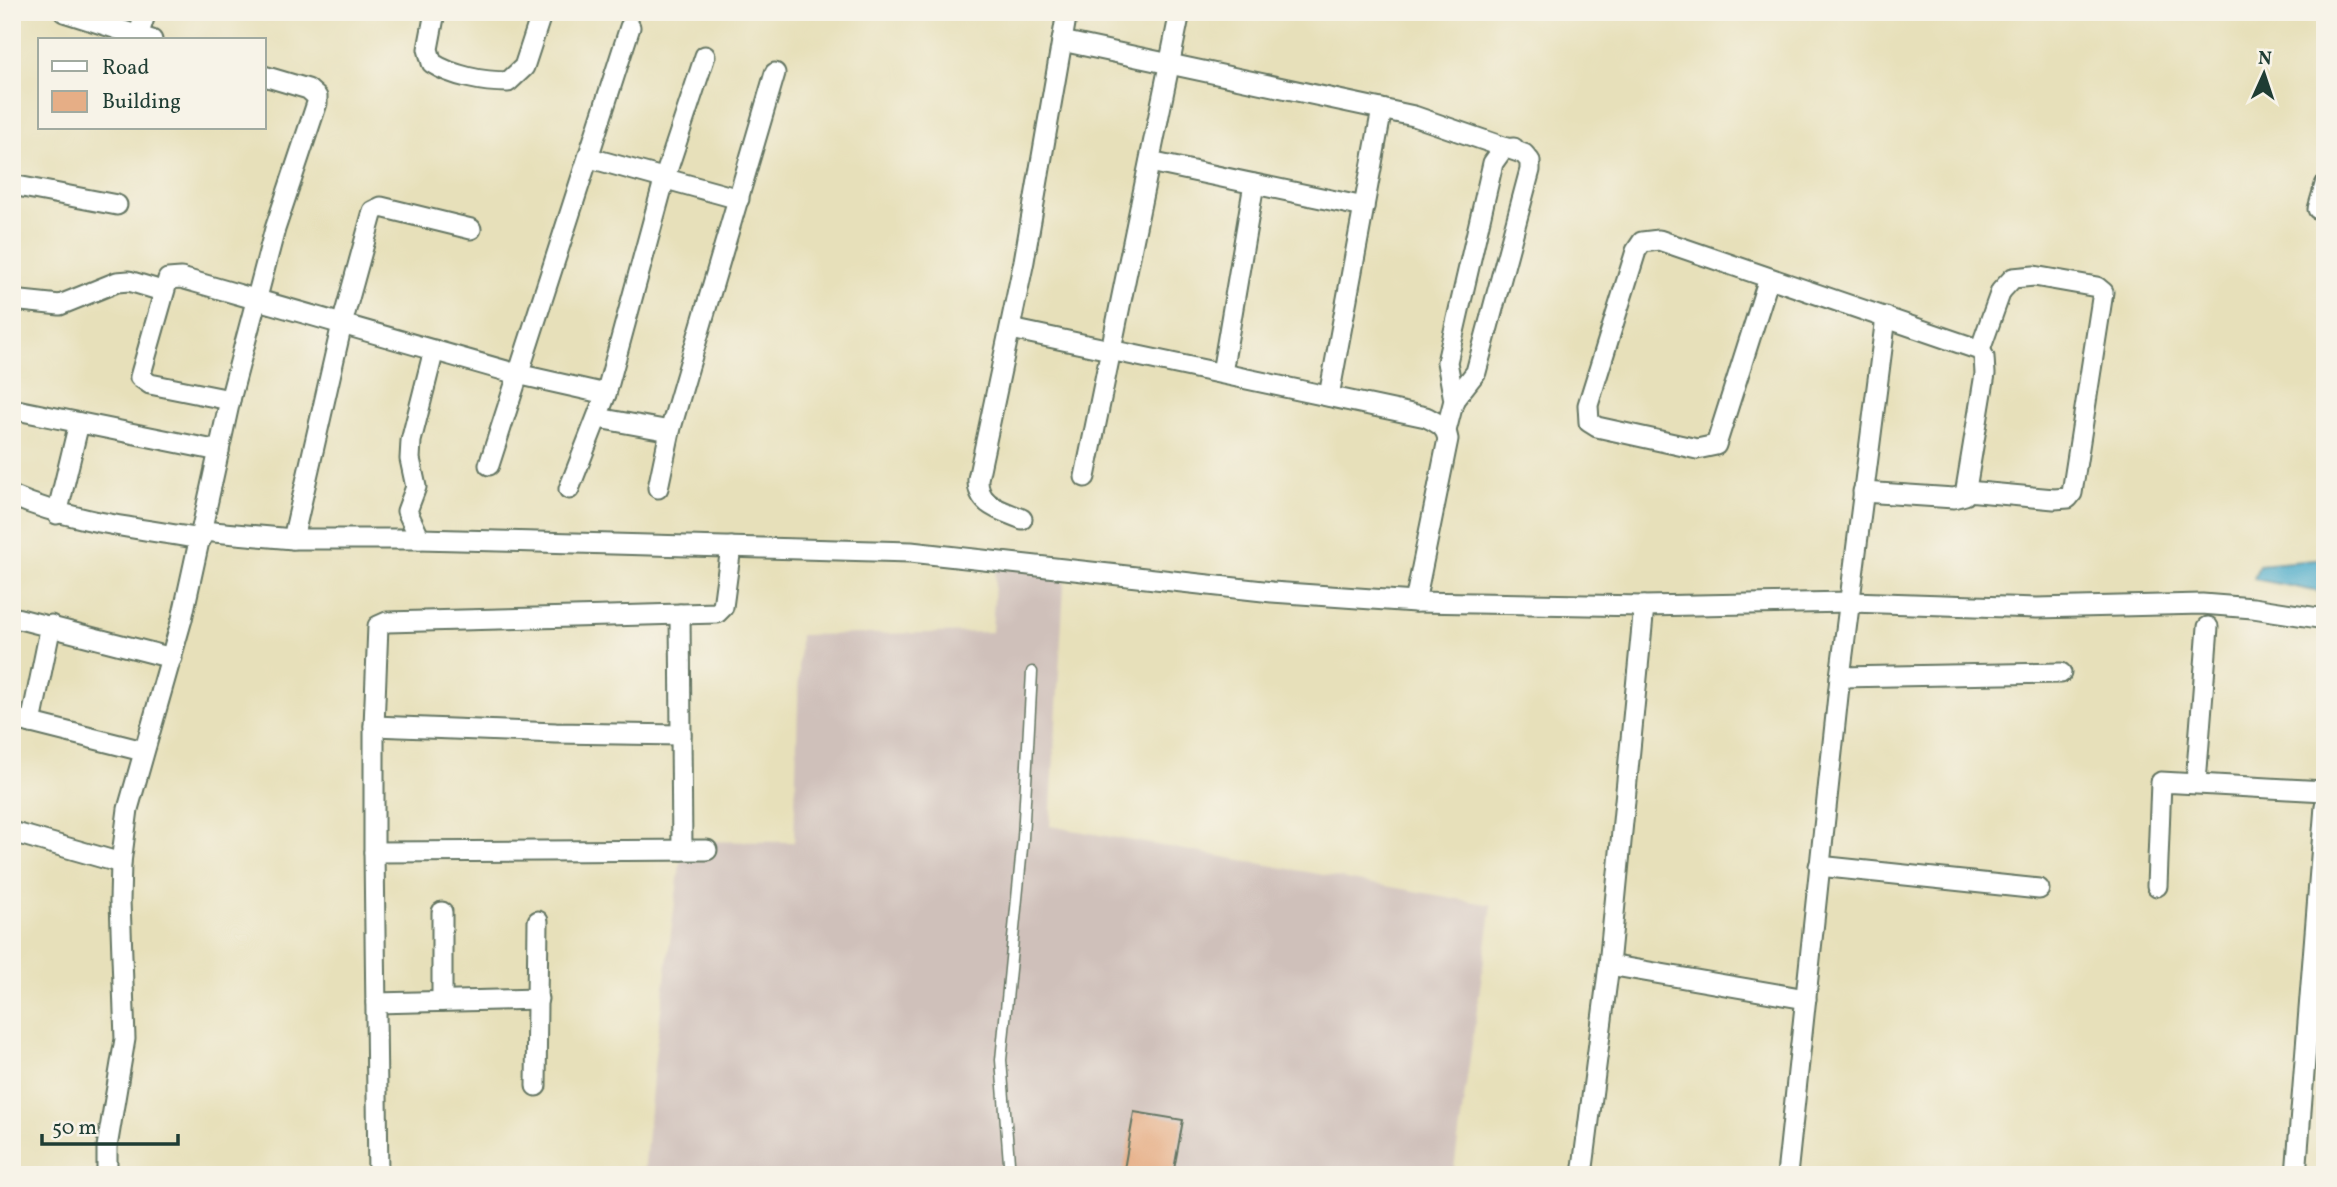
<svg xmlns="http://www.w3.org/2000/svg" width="2337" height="1187" viewBox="0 0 2337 1187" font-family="Vollkorn,serif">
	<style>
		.industrial { fill: #cfc0ba }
		.water { fill: #4babca; stroke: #35747f; stroke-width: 2 }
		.building { fill: #e6ae86 }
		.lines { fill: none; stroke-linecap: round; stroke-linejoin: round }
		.lane-casing { stroke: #657663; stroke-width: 13 }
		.street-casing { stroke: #657663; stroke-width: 23 }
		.lane { stroke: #fff; stroke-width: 10 }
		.street { stroke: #fff; stroke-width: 19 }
	</style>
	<rect width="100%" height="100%" fill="#f7f3e8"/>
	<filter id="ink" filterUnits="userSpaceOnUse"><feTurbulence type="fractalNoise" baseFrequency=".0143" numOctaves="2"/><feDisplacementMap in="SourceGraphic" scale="14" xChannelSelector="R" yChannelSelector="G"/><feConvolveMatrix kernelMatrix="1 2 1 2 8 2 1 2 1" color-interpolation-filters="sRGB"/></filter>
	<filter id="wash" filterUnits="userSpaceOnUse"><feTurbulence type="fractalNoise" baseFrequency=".00686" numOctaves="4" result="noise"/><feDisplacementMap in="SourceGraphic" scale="28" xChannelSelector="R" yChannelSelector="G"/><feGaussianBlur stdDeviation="1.57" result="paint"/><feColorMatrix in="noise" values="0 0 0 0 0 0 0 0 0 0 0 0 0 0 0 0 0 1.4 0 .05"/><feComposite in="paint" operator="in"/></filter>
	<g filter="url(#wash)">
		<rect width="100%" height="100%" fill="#e7e0ba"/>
		<!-- industrial -->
		<polygon class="industrial" points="996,566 1065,570 1050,826 1492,905 1453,1175 644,1175 655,1056 683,841 794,842 800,635 992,632"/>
		<!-- water -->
		<polygon class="water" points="2325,559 2325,593 2254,579 2259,565"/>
		<g id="blocks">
			<!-- building -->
			<polygon class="building" points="1134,1112 1183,1120 1173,1175 1123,1175"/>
		</g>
	</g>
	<g filter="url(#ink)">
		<use href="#blocks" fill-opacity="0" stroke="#657663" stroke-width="2"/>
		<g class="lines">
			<!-- lane casing -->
			<g class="lane-casing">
				<polyline id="lane" points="1010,1175 1001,1060 1023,838 1032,672"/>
			</g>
			<!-- street casing -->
			<g class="street-casing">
				<g id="street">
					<polyline points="64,12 152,40"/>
					<path d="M435,12L428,49L432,63C452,76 483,82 508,82L524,67L542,12"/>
					<polyline points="138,36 146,12"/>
					<polyline points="1062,41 1414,116 1524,154 1530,161 1530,170 1476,372 1454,400"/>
					<polyline points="590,158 739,199"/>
					<polyline points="1150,162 1364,207"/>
					<polyline points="12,185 117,205"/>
					<polyline points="2318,209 2325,185"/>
					<polyline points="1769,278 1716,445 1697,449 1597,427 1589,422 1588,405 1636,251 1642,242 1659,240 1980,350 1984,357 1985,374 1965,495 1954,498 1863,492"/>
					<polyline points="12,300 60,305 117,282 129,281 162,291"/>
					<path d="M1011,329L1426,417C1437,423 1446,426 1448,439L1415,602"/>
					<polyline points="1222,373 1254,184"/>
					<polyline points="1329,396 1382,109"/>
					<polyline points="230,400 150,384 140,377 168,279 181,278 517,374 606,394"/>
					<polyline points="12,409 219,451"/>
					<polyline points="598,418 670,431"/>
					<polyline points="1446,431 1454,400 1447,362 1493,163 1503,149 1514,148"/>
					<polyline points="489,465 630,27"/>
					<polyline points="1085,477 1180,12"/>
					<polyline points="658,488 670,431 775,73"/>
					<polyline points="569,489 606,394 665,177 705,56"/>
					<polyline points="1967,491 2054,499 2068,498 2072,493 2103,292 2097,287 2034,276 2013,278 2001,291 1980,350"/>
					<path d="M12,496C72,522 137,528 201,539"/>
					<polyline points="57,514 79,423"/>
					<path d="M1022,519C1001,510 977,506 978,479L1024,261L1067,12"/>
					<polyline points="202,531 293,539 420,539 911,552 1272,592 1415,602 1644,606 1851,602 2037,608 2202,604 2253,608 2325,619"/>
					<polyline points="293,539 342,324 373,211 381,207 471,229"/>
					<polyline points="420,539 407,511 416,487 410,459 411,441 434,350"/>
					<polyline points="680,614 682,850"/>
					<polyline points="12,617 172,658"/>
					<polyline points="1840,677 2061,673"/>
					<polyline points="12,718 143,751"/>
					<polyline points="31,723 51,625"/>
					<polyline points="374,726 556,733 681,735"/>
					<polyline points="2196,782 2208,627"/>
					<polyline points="12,832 121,863"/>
					<polyline points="374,852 374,726 378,626 387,622 717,613 723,607 731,547"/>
					<polyline points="1819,866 2039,889"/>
					<polyline points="2157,886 2161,782 2325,791"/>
					<polyline points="442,912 442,1001"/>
					<polyline points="1609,965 1806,999"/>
					<polyline points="376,1003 538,999"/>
					<polyline points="536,1086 538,921"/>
					<polyline points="107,1175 107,1147 125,1039 120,901 121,863 128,809 182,619 230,400 275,229 317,103 317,97 308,89 264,76"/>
					<polyline points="378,1175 374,852 707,850"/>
					<polyline points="1582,1175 1609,965 1644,606"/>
					<polyline points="1787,1175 1840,677 1886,317"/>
					<polyline points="2296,1175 2325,806"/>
				</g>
			</g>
			<!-- lane -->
			<use href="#lane" class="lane"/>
			<!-- street -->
			<use href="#street" class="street"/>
		</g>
	</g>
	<!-- margin -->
	<rect width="2337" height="1187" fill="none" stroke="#f7f3e8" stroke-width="42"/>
	<!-- legend -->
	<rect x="38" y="38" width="228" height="91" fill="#f7f3e8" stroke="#a1aaa0" stroke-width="2"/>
	<rect x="52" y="61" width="35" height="10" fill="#ffffff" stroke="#a1aaa0" stroke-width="2"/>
	<text x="102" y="74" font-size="21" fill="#1f3d34">Road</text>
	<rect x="52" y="91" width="35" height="21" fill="#e6ae86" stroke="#a1aaa0" stroke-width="2"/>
	<text x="102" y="108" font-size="21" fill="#1f3d34">Building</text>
	<!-- north arrow -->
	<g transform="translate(2264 74) rotate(3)" stroke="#f7f3e8" stroke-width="5" paint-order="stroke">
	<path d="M0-5L12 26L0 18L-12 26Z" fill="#1f3d34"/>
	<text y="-10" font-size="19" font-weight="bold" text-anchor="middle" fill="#1f3d34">N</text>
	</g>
	<!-- scale -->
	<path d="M42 1134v10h136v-10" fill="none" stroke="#1f3d34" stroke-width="3.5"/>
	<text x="52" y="1134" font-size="21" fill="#1f3d34" stroke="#f7f3e8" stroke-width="5" paint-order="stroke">50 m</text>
</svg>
